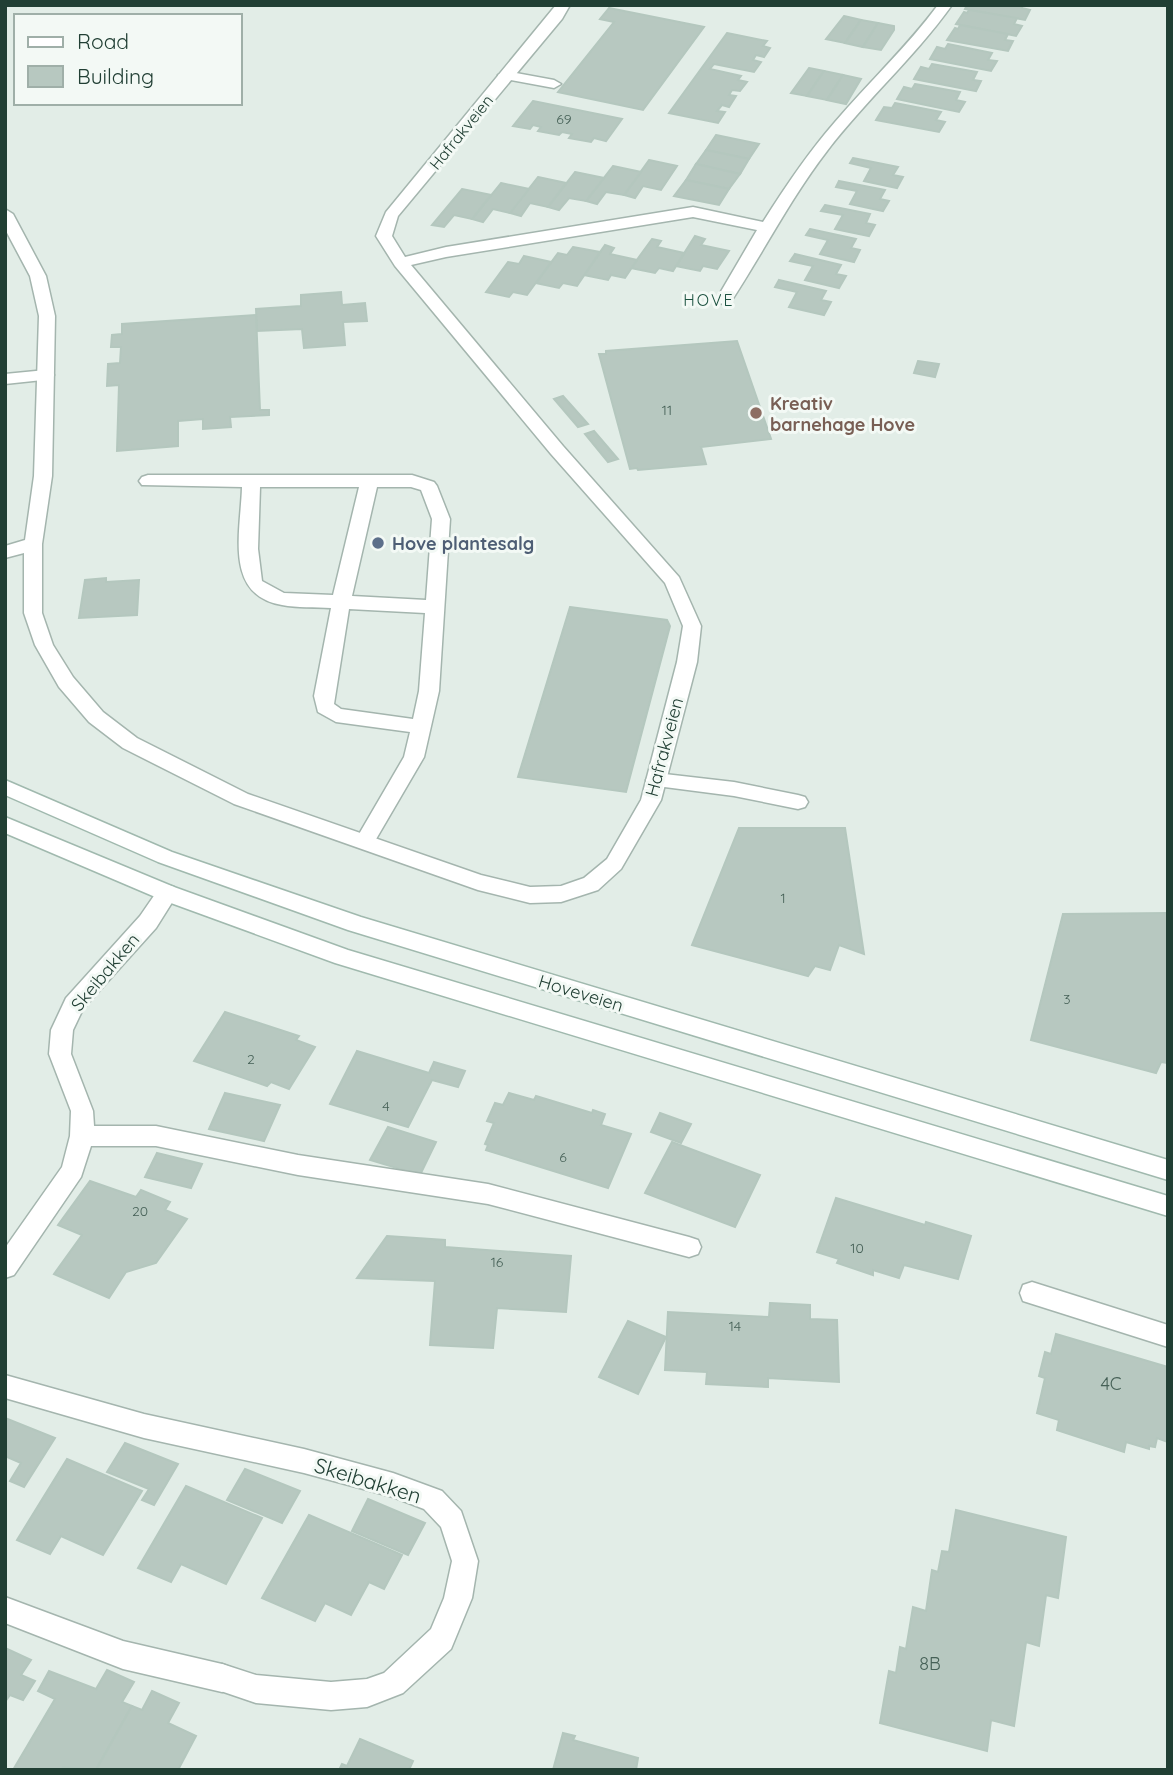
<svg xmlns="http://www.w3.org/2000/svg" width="1173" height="1775" viewBox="0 0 1173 1775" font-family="Quicksand,sans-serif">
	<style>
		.building { fill: #b7c8c0; stroke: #b4c7be; stroke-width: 2 }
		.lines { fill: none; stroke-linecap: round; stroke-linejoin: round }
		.service-casing { stroke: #a4b5ae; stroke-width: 3 }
		.minor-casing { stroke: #a4b5ae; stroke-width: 3 }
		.secondary-casing { stroke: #a0b9ae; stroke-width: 3 }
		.service { fill: #fff; fill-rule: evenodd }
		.minor { fill: #fff; fill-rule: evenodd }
		.secondary { fill: #fff; fill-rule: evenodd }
		.education-dot { fill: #8d6e63; stroke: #f3f9f5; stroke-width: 2.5 }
		.service-dot { fill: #5c6f8a; stroke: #f3f9f5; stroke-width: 2.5 }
		.labels { text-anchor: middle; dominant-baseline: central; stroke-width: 6; stroke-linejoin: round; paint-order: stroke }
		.number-label { font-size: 14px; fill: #466157 }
		.far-street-label { font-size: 16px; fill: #213f34; stroke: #f3f9f5 }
		.far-neighbourhood-label { font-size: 16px; letter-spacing: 2px; fill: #1c5240; stroke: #f3f9f5 }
		.education-label { font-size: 18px; font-weight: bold; fill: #785e54; stroke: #f3f9f5; text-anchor: start }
		.service-label { font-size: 18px; font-weight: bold; fill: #4e5e75; stroke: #f3f9f5; text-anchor: start }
		.street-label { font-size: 18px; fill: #213f34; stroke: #f3f9f5 }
		.near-number-label { font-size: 18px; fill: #466157 }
		.near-street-label { font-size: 21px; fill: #213f34; stroke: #f3f9f5 }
	</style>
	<rect width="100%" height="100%" fill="#e2ede7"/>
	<!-- building -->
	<g class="building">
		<polygon points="967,5 1023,5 1022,8 1030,10 1025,20 965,9"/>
		<polygon points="609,8 704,27 643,110 558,92 614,22 600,19"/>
		<polygon points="969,10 1017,18 1014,24 1022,26 1016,36 956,24 964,12 967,13"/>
		<polygon points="844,16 861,20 845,43 826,39"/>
		<polygon points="861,20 878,23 863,47 845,43"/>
		<polygon points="878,23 894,26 894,30 881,50 863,47"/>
		<polygon points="960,25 1008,34 1005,40 1013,41 1008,51 947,40 955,28 958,29"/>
		<polygon points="727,33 767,41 763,46 770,48 764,57 756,55 753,60 761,62 754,72 714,64 710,69 741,76 738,80 747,82 740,91 732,90 729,95 736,96 729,107 722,105 717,111 725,112 718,123 669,113"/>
		<polygon points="948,44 992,53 988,60 997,61 991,71 930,59 937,47 945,49"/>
		<polygon points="932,64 977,72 973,80 981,81 976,91 914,79 921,67 929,69"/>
		<polygon points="809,68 824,71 807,96 791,93"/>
		<polygon points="824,71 843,75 827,100 807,96"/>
		<polygon points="843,75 861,79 846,104 827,100"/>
		<polygon points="915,84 960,92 956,100 965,102 959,112 897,99 904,87 912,89"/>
		<polygon points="533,101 622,119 606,141 594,138 591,142 569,138 572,134 562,132 559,135 538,131 541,127 533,125 530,129 513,126"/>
		<polygon points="895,103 941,112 936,120 945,122 939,132 876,120 884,107 892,108"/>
		<polygon points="716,135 759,144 749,159 706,150"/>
		<polygon points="706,150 749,159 740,174 696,164"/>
		<polygon points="853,158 898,167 893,175 903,177 897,188 864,181 871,168 850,163"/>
		<polygon points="649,160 677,166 661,190 643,186 635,198 624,195"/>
		<polygon points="696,164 740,174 729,189 686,180"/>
		<polygon points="613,166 641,172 624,195 606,192 597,204 586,201"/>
		<polygon points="575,172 604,178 586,201 569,198 559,210 548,207"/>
		<polygon points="538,177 566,183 548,207 530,203 521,216 510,213"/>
		<polygon points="686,180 729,189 719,205 674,196"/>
		<polygon points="839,181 885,190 880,199 889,201 883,211 850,204 857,191 836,187"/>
		<polygon points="501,183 529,189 510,213 493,209 483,222 472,219"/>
		<polygon points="462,189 491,195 472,219 454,215 444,227 432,225"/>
		<polygon points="825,205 870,214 866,223 875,225 869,236 835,229 843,215 821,211"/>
		<polygon points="810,229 856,239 851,248 860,250 854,262 820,254 828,240 806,235"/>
		<polygon points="695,236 705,239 701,245 729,251 717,269 703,266 700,271 676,266"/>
		<polygon points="652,239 661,241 657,247 684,253 673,271 659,268 655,273 631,268"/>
		<polygon points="605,245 614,248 610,254 637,260 625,278 611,275 608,280 584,275"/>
		<polygon points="573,247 600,252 577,286 563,283 559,288 536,283 558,253 567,255"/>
		<polygon points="795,254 841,265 836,274 846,276 839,288 805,280 813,266 790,261"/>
		<polygon points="524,256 551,262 527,295 513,292 509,297 486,292 508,262 519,264"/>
		<polygon points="779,280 826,291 821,300 831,302 824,315 789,307 797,292 775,287"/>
		<polygon points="341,292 342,305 365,303 367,321 343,322 345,345 304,348 302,329 257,331 256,309 301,306 301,295"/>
		<polygon points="256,315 260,410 269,410 269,415 230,417 231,427 203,429 203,419 178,421 178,446 117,451 119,385 107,386 108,364 120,363 121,347 111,347 112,335 122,334 122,324"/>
		<polygon points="737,341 771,439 701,447 706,464 638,470 637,468 630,469 599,354 606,354 606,351"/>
		<polygon points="918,361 939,364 935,377 914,373"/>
		<polygon points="563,396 588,424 578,427 554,399"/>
		<polygon points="594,431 618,459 608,462 585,434"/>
		<polygon points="106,578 106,582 139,580 137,615 79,618 85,580"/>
		<polygon points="570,607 667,620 670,626 626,792 518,777"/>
		<polygon points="739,828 845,828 864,954 839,945 830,970 815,966 808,976 692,945"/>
		<polygon points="1168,913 1168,1063 1161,1062 1156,1073 1031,1040 1063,914"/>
		<polygon points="225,1012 299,1036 296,1040 315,1047 289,1089 271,1082 267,1086 194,1061"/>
		<polygon points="357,1051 429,1073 434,1062 465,1071 458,1087 432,1080 408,1127 330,1104"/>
		<polygon points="225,1093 280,1105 264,1141 209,1129"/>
		<polygon points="509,1093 534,1100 536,1096 592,1113 593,1110 605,1114 601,1125 631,1134 608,1188 486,1150 488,1145 485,1144 494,1123 487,1121 495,1103 503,1105"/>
		<polygon points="660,1113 691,1124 681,1143 651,1132"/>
		<polygon points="388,1127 436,1142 420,1175 370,1160"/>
		<polygon points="672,1142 760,1175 735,1227 645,1193"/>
		<polygon points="157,1153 202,1164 191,1188 145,1177"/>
		<polygon points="90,1181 136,1197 141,1190 170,1202 165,1210 187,1219 156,1263 126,1272 109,1298 54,1274 82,1235 58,1225"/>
		<polygon points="836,1198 925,1225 926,1222 971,1236 958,1279 904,1265 899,1278 873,1270 873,1275 837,1263 839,1259 817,1252"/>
		<polygon points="387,1236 445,1240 445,1247 571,1256 566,1312 497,1308 493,1348 430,1345 435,1281 357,1278"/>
		<polygon points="770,1303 810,1305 810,1319 837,1320 839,1382 768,1378 768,1387 706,1384 707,1372 665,1370 668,1312 769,1317"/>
		<polygon points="628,1321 666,1337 638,1394 599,1377"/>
		<polygon points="1056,1334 1168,1367 1168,1442 1157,1438 1155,1447 1149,1446 1149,1449 1126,1442 1124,1452 1057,1430 1059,1420 1037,1413 1045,1378 1039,1376 1045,1352 1051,1354"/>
		<polygon points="5,1418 55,1438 24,1487 10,1481 21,1463 5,1456"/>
		<polygon points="125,1443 178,1464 154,1505 142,1500 149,1489 107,1472"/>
		<polygon points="67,1459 142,1491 103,1555 61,1536 50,1554 17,1540"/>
		<polygon points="245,1469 300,1491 282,1523 227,1500"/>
		<polygon points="186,1486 262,1518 226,1584 181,1564 171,1582 138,1568"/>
		<polygon points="368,1499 425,1523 408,1555 352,1531"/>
		<polygon points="956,1510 1066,1537 1058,1598 1046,1595 1039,1646 1026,1642 1014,1726 991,1720 987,1751 880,1723 889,1671 896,1673 900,1647 906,1649 913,1607 926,1611 932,1570 938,1572 942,1551 949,1552"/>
		<polygon points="309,1515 402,1555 384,1589 369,1582 351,1615 325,1603 315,1621 262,1598"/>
		<polygon points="5,1648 31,1660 21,1675 35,1681 23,1700 10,1695 5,1702"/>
		<polygon points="107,1670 134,1682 122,1702 132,1706 96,1770 63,1767 62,1770 13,1770 55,1699 38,1691 49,1671 96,1689"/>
		<polygon points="152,1691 179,1703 168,1723 196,1736 178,1770 96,1770 132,1706 142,1710"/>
		<polygon points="563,1733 575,1736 573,1740 638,1758 636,1770 553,1770"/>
		<polygon points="360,1739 413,1761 409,1770 339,1770 342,1764 347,1766"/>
	</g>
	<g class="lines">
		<!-- service casing -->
		<g class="service-casing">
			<g id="service">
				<polygon points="505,71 554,80 561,84 554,88 500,78 498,75"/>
				<polygon points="46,370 52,371 54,375 52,379 5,384 5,374"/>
				<path d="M148,475H412L434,482L437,486L450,519L439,691L424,757L372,846L365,849L358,846L355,841L404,757L410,732L336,722L318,712L314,696L331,608C315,607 297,608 282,605C223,595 241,530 242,487L142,485L139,481L142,477ZM260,487H359L333,595L284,593L262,581L258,549ZM377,487H411L421,490L432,519L426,600L352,596ZM349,609L425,613L419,691L413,719L341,709L334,704Z"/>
				<polygon points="656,773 734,782 798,795 805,797 808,802 805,807 798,809 734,796 649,785 646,780 649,775"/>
				<polygon points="5,1597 123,1641 222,1664 232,1668 236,1678 232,1688 222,1692 123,1669 5,1623"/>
			</g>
		</g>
		<!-- minor casing -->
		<g class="minor-casing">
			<g id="minor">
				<path d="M556,5H570L562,19L398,216L392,236L405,257L446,247L693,207L763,222C785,187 808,153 835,122C869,82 907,47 938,5H952C914,58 866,100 827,151C790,199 763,253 730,303L724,305L716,300L757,230L693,217L446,257L411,265L563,446L679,577L701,626L697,662L661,800L621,869L598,890L561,902L530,903L478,890L234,804L123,748L89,722L59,687L35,645L24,613V553L5,558V546L25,540L34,476L39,316L30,276L5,229V209L13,214L46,276L55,316L52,476L42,544V613L53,645L73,677L103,712L137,738L248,794L481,875L530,887L561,886L584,878L607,859L641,800L677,662L683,626L665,583L551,454L395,266L376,236L386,212Z"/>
				<polygon points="167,885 174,887 178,893 156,928 83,1009 73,1030 71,1054 93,1111 94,1126 156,1126 298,1155 488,1184 689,1237 698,1240 701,1247 698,1254 689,1257 488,1204 298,1175 156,1146 91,1146 81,1177 14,1275 5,1278 5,1248 62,1167 70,1136 71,1111 49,1054 51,1030 66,998 140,916 160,887"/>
				<polygon points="1032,1282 1168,1325 1168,1347 1023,1301 1020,1293 1023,1285"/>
				<polygon points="5,1375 144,1414 304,1449 393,1473 442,1491 461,1511 478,1561 472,1598 451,1649 403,1693 367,1707 331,1710 256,1703 212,1688 208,1678 212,1668 222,1664 256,1675 331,1682 367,1679 384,1673 431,1629 444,1598 452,1561 441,1527 424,1509 393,1497 304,1473 144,1438 5,1398"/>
			</g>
		</g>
		<!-- secondary casing -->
		<g class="secondary-casing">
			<g id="secondary">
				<polygon points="5,780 172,852 361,917 1168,1160 1168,1180 348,930 158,862 5,795"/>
				<polygon points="5,817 174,887 348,950 1168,1196 1168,1216 335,963 160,899 5,833"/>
			</g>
		</g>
		<!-- service -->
		<use href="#service" class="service"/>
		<!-- minor -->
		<use href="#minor" class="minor"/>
		<!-- secondary -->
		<use href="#secondary" class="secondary"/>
	</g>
	<!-- markers -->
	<circle class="education-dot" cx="756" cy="413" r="7"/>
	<circle class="service-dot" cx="378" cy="543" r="7"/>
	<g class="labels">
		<!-- number labels -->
		<g class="number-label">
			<text x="564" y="119">69</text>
			<text x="667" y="410">11</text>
			<text x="783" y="898">1</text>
			<text x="1067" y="999">3</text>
			<text x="251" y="1059">2</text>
			<text x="386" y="1106">4</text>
			<text x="563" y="1157">6</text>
			<text x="140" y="1211">20</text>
			<text x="857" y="1248">10</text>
			<text x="497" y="1262">16</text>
			<text x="735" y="1326">14</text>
		</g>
		<!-- far-street labels -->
		<g class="far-street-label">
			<text transform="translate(461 132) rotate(-51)">Hafrakveien</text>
		</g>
		<!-- far-neighbourhood labels -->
		<g class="far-neighbourhood-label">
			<text x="709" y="300">HOVE</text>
		</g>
		<!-- education labels -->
		<g class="education-label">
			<text x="770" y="403">Kreativ<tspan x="770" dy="21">barnehage Hove</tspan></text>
		</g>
		<!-- service labels -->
		<g class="service-label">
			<text x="392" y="543">Hove plantesalg</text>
		</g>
		<!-- street labels -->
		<g class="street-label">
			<text transform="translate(664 747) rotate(-75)">Hafrakveien</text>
			<text transform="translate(105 972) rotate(-50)">Skeibakken</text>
			<text transform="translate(581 993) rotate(17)">Hoveveien</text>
		</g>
		<!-- near-number labels -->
		<g class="near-number-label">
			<text x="1111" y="1383">4C</text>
			<text x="930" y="1663">8B</text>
		</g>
		<!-- near-street labels -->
		<g class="near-street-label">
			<text transform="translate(368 1480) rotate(17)">Skeibakken</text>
		</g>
	</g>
	<!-- border -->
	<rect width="1173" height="1775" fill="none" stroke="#213f34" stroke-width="14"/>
	<!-- legend -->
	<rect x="14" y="14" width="228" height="91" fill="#f3f9f5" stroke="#9fafa8" stroke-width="2"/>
	<rect x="28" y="37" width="35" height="10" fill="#ffffff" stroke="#9fafa8" stroke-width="2"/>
	<text x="77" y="49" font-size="21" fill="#213f34">Road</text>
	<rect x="28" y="66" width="35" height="21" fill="#b7c8c0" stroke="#9fafa8" stroke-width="2"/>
	<text x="77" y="84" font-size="21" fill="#213f34">Building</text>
</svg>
